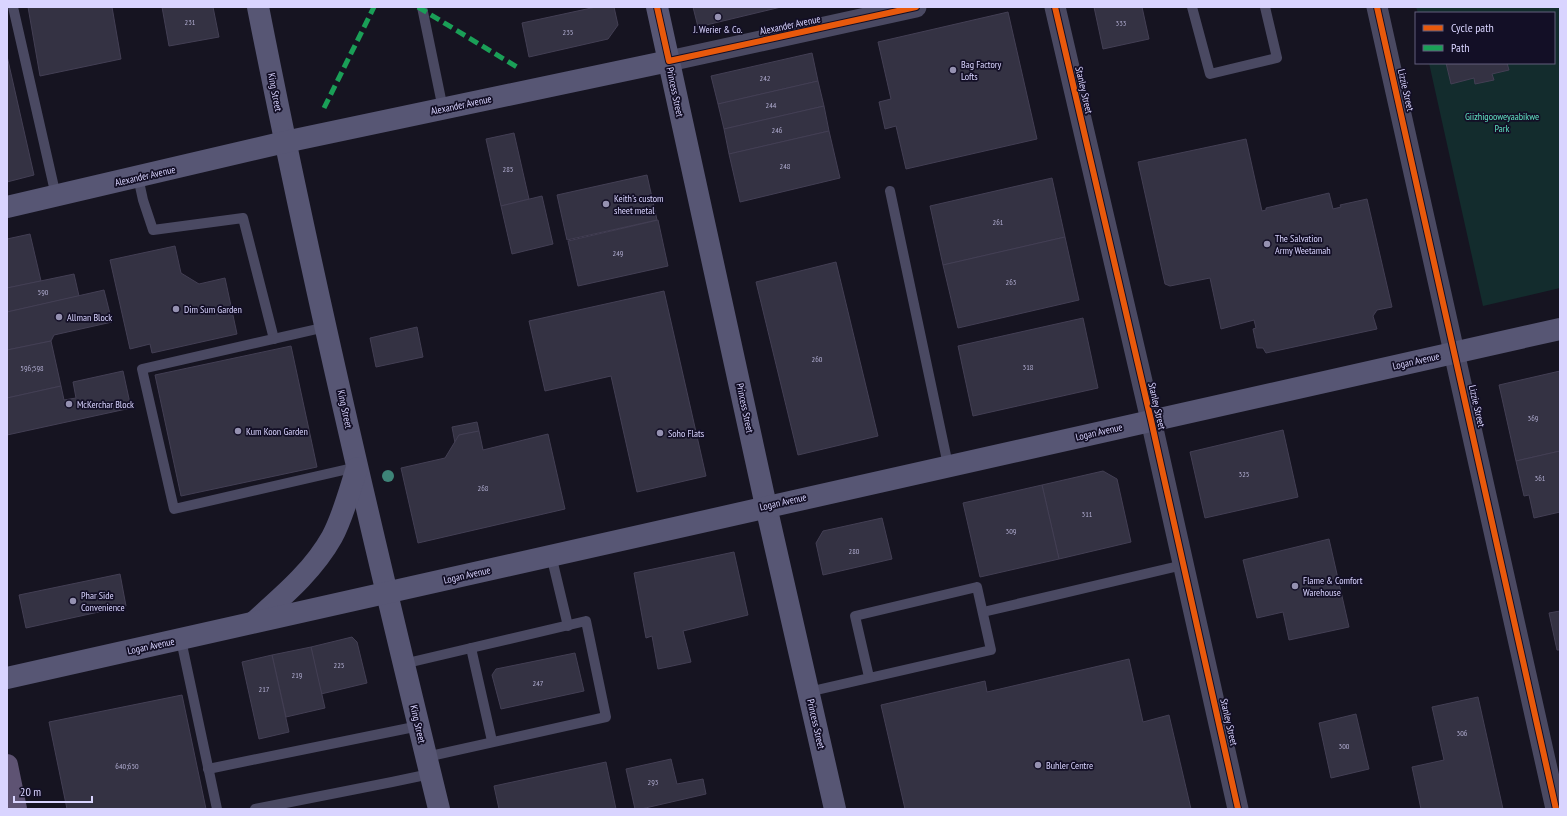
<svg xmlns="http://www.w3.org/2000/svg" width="1567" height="816" viewBox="0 0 1567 816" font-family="'PT Sans Narrow',sans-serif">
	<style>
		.green { fill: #132c2d }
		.building { fill: #343243; stroke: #433f54 }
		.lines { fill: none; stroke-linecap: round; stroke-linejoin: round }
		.service { stroke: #4a4962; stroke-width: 10 }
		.minor { stroke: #4a4962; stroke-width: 21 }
		.secondary { stroke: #575674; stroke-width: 22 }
		.primary { stroke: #5e5373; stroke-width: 22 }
		.quiet { stroke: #1a9f57; stroke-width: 5; stroke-dasharray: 10 5; stroke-linecap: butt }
		.cycleway-casing { stroke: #130f26; stroke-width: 8 }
		.cycleway { stroke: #e8590c; stroke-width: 6 }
		.tree { fill: #3e8478 }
		.poi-dot { fill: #9591b1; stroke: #130f26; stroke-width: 1.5 }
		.labels { text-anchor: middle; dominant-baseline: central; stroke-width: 3.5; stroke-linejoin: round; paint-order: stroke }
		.number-label { font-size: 8px; fill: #b0acd0 }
		.street-label { font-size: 10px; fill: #d9d4ff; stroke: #130f26 }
		.poi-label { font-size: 10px; fill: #d9d4ff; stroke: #130f26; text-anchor: start }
		.park-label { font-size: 10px; fill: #5fe0c0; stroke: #130f26 }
	</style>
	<rect width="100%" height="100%" fill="#161421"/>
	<!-- green -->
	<polygon class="green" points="1416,7 1560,7 1560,288 1483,306 1429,63 1554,63 1554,13 1418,13"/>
	<!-- building -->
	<g class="building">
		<polygon points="28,7 112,7 121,59 40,76"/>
		<polygon points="162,7 213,7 219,37 169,46"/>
		<polygon points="596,7 614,7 618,25 608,39 529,57 522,23"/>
		<polygon points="693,7 781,7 698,27"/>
		<polygon points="1094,7 1142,7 1149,39 1103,49"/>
		<polygon points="1008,12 1037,139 906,169 896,126 885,129 879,102 891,99 878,42"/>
		<polygon points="812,53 818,81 718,104 711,76"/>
		<polygon points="7,56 34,175 7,182"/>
		<polygon points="1446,63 1507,63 1509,70 1492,74 1494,80 1475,84 1474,78 1451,84"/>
		<polygon points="818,81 824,106 724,129 718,104"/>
		<polygon points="824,106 829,131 729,154 724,129"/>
		<polygon points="829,131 840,178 740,202 729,154"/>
		<polygon points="514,133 529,199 501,206 486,139"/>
		<polygon points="1246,139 1262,211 1266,210 1266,208 1329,193 1333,209 1341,207 1340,205 1367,199 1392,307 1377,310 1373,316 1377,329 1266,353 1263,348 1257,348 1253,329 1256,328 1254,320 1221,329 1210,278 1170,286 1165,284 1138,162"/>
		<polygon points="647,175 657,220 567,240 557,195"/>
		<polygon points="1052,178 1065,237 943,265 930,206"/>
		<polygon points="542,196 553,244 512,254 501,206"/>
		<polygon points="658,220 668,266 578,286 568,241"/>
		<polygon points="30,234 41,281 7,288 7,239"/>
		<polygon points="1065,237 1079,300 958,328 943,265"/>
		<polygon points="175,246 181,273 199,284 225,278 237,334 152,353 150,344 130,349 110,260"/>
		<polygon points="836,262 878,436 798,455 756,282"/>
		<polygon points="74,274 79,296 7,312 7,288"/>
		<polygon points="104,290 112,322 54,335 51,341 7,350 7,312"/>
		<polygon points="664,291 706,476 637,492 611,376 545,391 529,321"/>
		<polygon points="1083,318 1098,388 973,416 958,346"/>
		<polygon points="417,327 423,357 376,367 370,338"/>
		<polygon points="51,341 61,386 7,398 7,350"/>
		<polygon points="291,346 317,467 181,496 155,375"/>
		<polygon points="123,371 131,408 7,435 7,398 61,386 64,400 76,398 73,382"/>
		<polygon points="1560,371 1560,451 1516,461 1499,385"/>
		<polygon points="477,422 479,431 459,435 455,443 452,427"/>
		<polygon points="1283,430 1298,497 1205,518 1190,452"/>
		<polygon points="479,431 483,450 548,434 565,509 418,543 401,468 445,458 459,435"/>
		<polygon points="1560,451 1560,512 1534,518 1529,495 1524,496 1516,461"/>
		<polygon points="1103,471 1117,479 1131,542 1059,559 1042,485"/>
		<polygon points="1042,485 1059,559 980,577 963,503"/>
		<polygon points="882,518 892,559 823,575 816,543 823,531"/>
		<polygon points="1329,539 1349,627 1289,640 1283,612 1257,618 1243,560"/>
		<polygon points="734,552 748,615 683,631 691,662 658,669 652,636 646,638 634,573"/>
		<polygon points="120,574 126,606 26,628 19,595"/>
		<polygon points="1560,611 1560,650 1557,650 1549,613"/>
		<polygon points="352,637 357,642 367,683 321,694 311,647"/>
		<polygon points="311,647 325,708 286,717 272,655"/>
		<polygon points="575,653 584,691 501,709 492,675 496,669"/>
		<polygon points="272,655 289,732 259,739 242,662"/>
		<polygon points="1129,659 1143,722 1169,715 1191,809 905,809 881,705 985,681 987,692"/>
		<polygon points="182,695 206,809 67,809 49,722"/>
		<polygon points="1478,697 1503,809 1421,809 1412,767 1444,760 1432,707"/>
		<polygon points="1356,714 1369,769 1331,778 1319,723"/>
		<polygon points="671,759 677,784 703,779 706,794 641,809 635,809 626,769"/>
		<polygon points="606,762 616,809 499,809 494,786"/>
	</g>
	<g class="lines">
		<!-- service -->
		<g class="service">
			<polyline points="13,7 56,196"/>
			<polyline points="422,7 443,109"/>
			<polyline points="1192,7 1210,74 1277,58 1265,7"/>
			<polyline points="138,177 143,200 153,230 243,218 274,339"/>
			<polyline points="890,191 948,465"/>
			<polyline points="326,327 142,369 174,509 357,467"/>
			<polyline points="551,555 568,626"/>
			<polyline points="983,612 1183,565"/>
			<polyline points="181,640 217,809"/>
			<polyline points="403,664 471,648"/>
			<polyline points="808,692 991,650 977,587 855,616 869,677"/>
			<polyline points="426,757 606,717 586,621 471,648 492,741"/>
			<polyline points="208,769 419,726"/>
			<polyline points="255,809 392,782 430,774"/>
		</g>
		<!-- minor -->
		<g class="minor">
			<polyline points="1055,7 1151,420 1238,809"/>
			<polyline points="1377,7 1556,809"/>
			<polyline points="669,61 916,7"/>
		</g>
		<!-- secondary -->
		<g class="secondary">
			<path d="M258,7C311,276 374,543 439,809"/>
			<polyline points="657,7 766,506 835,809"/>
			<polyline points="7,207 285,142 669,61"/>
			<path d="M254,622C283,596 313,571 332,537C343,517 350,489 357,468"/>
			<polyline points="7,678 1560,329"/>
		</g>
		<!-- primary -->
		<polyline class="primary" points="7,765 16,809"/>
		<!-- quiet -->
		<g class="quiet">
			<polyline points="418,7 517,67"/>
			<polyline points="324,108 374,7"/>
		</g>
		<!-- cycleway casing -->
		<g class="cycleway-casing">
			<g id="cycleway">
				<polyline points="657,7 669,61 916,7"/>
				<polyline points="1055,7 1151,420 1238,809"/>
				<polyline points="1377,7 1556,809"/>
			</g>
		</g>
		<!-- cycleway -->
		<use href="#cycleway" class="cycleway"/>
	</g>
	<!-- trees -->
	<circle class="tree" cx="388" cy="476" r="6"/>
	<!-- markers -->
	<g class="poi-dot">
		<circle cx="718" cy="17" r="4"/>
		<circle cx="953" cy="70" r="4"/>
		<circle cx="606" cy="204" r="4"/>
		<circle cx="1267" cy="244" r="4"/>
		<circle cx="176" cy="309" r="4"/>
		<circle cx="59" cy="317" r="4"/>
		<circle cx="69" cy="404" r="4"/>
		<circle cx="238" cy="431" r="4"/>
		<circle cx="660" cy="433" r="4"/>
		<circle cx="1295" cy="586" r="4"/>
		<circle cx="73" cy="601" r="4"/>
		<circle cx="1038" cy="765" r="4"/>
	</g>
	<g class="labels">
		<!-- number labels -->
		<g class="number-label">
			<text x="190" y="22">231</text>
			<text x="1121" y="23">333</text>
			<text x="568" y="32">235</text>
			<text x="765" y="78">242</text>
			<text x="771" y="105">244</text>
			<text x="777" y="130">246</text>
			<text x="785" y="166">248</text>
			<text x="508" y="169">285</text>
			<text x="998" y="222">261</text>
			<text x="618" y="253">249</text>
			<text x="1011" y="282">263</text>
			<text x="43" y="292">590</text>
			<text x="817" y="359">260</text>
			<text x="1028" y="367">318</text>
			<text x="32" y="368">596;598</text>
			<text x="1533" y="418">369</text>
			<text x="1244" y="474">325</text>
			<text x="1540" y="478">361</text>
			<text x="483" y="488">268</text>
			<text x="1087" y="514">311</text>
			<text x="1011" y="531">309</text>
			<text x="854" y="551">280</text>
			<text x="339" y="665">225</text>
			<text x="297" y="675">219</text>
			<text x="538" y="683">247</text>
			<text x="264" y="689">217</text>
			<text x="1462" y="733">306</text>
			<text x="1344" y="746">300</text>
			<text x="127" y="766">640;650</text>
			<text x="653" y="782">293</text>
		</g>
		<!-- street labels -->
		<g class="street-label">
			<text transform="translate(790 25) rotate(-12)">Alexander Avenue</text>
			<text transform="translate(1084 90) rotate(77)">Stanley Street</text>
			<text transform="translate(1406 90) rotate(77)">Lizzie Street</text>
			<text transform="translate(275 92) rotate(79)">King Street</text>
			<text transform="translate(675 92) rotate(78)">Princess Street</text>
			<text transform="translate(461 105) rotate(-12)">Alexander Avenue</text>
			<text transform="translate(145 176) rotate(-13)">Alexander Avenue</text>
			<text transform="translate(1416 361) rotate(-13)">Logan Avenue</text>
			<text transform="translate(1157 406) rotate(77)">Stanley Street</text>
			<text transform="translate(1477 406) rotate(77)">Lizzie Street</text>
			<text transform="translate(745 408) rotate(78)">Princess Street</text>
			<text transform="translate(345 409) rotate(78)">King Street</text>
			<text transform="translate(1099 432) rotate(-13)">Logan Avenue</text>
			<text transform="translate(783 502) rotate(-13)">Logan Avenue</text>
			<text transform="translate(467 575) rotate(-13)">Logan Avenue</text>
			<text transform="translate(151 646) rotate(-12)">Logan Avenue</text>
			<text transform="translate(1229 722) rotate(77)">Stanley Street</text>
			<text transform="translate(418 724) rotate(77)">King Street</text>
			<text transform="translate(816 724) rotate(77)">Princess Street</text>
		</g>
		<!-- poi labels -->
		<g class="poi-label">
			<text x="718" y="29" text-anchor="middle">J. Werier &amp; Co.</text>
			<text x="961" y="64">Bag Factory<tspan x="961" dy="12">Lofts</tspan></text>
			<text x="614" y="198">Keith's custom<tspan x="614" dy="12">sheet metal</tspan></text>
			<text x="1275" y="238">The Salvation<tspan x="1275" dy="12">Army Weetamah</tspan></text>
			<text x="184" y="309">Dim Sum Garden</text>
			<text x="67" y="317">Allman Block</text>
			<text x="77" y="404">McKerchar Block</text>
			<text x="246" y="431">Kum Koon Garden</text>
			<text x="668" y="433">Soho Flats</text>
			<text x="1303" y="580">Flame &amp; Comfort<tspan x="1303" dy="12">Warehouse</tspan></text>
			<text x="81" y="595">Phar Side<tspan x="81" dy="12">Convenience</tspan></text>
			<text x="1046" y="765">Buhler Centre</text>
		</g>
		<!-- park labels -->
		<g class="park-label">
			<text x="1502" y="116">Giizhigooweyaabikwe<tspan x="1502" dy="12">Park</tspan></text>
		</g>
	</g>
	<!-- border -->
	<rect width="1567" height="816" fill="none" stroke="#d9d4ff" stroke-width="16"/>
	<!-- legend -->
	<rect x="1415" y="12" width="140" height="52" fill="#130f26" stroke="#625e7d"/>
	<rect x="1423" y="25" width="20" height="6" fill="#e8590c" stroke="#625e7d"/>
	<text x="1451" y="32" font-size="12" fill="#d9d4ff">Cycle path</text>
	<rect x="1423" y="45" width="20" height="6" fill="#1a9f57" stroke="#625e7d"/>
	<text x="1451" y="52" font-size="12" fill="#d9d4ff">Path</text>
	<!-- scale -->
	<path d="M14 796v6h78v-6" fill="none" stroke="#d9d4ff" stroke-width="2"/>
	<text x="20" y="796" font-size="12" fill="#d9d4ff" stroke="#130f26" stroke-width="3" paint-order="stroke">20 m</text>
</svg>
